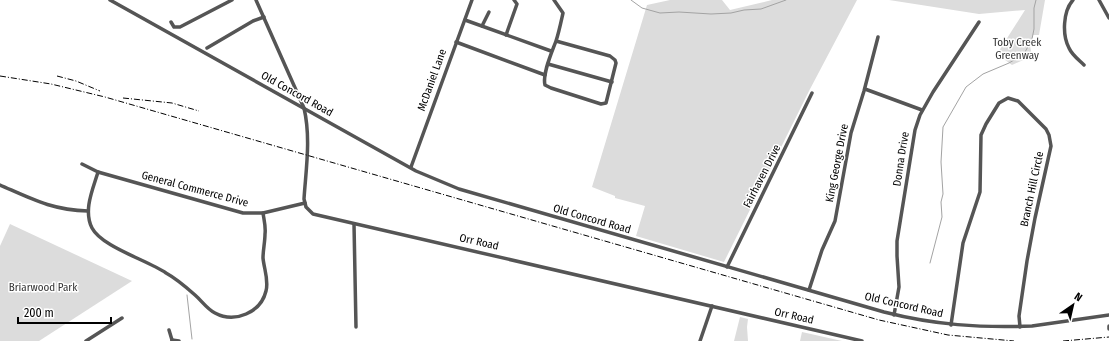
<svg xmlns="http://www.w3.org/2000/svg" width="1109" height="341" viewBox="0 0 1109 341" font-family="'Fira Sans Condensed',sans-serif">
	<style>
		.green { fill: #dcdcdc }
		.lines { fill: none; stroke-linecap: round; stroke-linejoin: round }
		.stream { stroke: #a3a3a3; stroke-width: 1 }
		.minor { stroke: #555; stroke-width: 3.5 }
		.rail { stroke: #000; stroke-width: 1; stroke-dasharray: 6 2 1 2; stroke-linecap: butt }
		.labels { text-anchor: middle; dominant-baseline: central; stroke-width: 3; stroke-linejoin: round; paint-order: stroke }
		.park-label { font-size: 11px; fill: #333; stroke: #fff }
		.street-label { font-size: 11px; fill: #000; stroke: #fff }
	</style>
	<rect width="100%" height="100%" fill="#fff"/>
	<!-- green -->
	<g class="green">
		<polygon points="670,0 722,0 730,10 772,0 857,0 809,91 724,262 636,236 645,206 615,198 615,196 592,187 647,5"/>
		<polygon points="889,0 1045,0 1039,35 1033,35 1030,46 1032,56 1012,65 997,54 1025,10 979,14"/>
		<polygon points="10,224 132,281 39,341 0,341 0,246"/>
		<polygon points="740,317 748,319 747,327 748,341 734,341"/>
		<polygon points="802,332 842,341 800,341"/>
	</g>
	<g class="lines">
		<!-- stream -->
		<g class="stream">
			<polyline points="631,0 642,8 660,13 679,12 711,14 731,13 744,10 761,9 786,0"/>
			<polyline points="930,263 942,217 941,202 943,194 941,162 943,127 966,87 983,74 1009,63 1024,54 1032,39 1034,29 1034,8 1036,0"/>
			<polyline points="187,295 192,339"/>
		</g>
		<!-- minor -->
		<g class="minor">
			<path d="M110,0L416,171L459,189L884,312C935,325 980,328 1032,326L1109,315"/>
			<path d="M256,0L304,108C311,138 306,169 304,199L306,207L313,214L862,341"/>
			<path d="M554,0L563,13C561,22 559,32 556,41C552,52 542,74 545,85L551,88L601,104L606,103L616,63L615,60L610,56L556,41"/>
			<path d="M1073,0C1063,11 1062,35 1069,48C1072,55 1079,60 1084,65"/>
			<polyline points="1099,0 1109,18"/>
			<polyline points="465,20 551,51"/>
			<polyline points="171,22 174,27 180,27 232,0"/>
			<polyline points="482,26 489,12"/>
			<polyline points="506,35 517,4 514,0"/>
			<polyline points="456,42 545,75"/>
			<polyline points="207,48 253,21 264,17"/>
			<polyline points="548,64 612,82"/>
			<polyline points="865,89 922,110"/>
			<polyline points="82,164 98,172 243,213 263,213 305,203"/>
			<polyline points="411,167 472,0"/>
			<path d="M98,172C93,189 83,210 92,228C102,247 147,260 166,273C177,279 186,287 195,295C202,301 207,309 215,313C235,324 261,312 266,291C269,280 264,269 263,258C263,250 265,242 265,234C266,227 264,220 263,213"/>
			<path d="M0,185C32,199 52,210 88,211"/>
			<polyline points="354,224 356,327"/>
			<polyline points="727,267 812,93"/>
			<polyline points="809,290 822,250 835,221 851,133 864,91 878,37"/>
			<polyline points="894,315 899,287 897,256 897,241 915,130 920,115 933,92 979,22"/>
			<polyline points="951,325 963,243 980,192 981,135 986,124 999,103 1008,98 1018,101 1046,129 1049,135 1051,146 1035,218 1027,261 1019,316 1020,327"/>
			<polyline points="1109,326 1109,329"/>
			<polyline points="169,330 172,340"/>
			<polyline points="172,340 179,341"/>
			<polyline points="86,341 122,318"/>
			<polyline points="700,341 712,306"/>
		</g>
		<!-- rail -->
		<g class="rail">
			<polyline points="0,76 51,84 105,97 879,320 948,335 1014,341"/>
			<polyline points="57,76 76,81 100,91"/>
			<polyline points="123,98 172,103 199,111"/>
			<polyline points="1063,341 1109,337"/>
		</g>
	</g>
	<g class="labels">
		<!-- park labels -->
		<g class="park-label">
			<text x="1017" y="42">Toby Creek<tspan x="1017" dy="13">Greenway</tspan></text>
			<text x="43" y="287">Briarwood Park</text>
		</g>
		<!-- street labels -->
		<g class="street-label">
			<text transform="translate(432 80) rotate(-70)">McDaniel Lane</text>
			<text transform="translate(297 94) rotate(29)">Old Concord Road</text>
			<text transform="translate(901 159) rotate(-81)">Donna Drive</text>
			<text transform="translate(837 163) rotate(-79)">King George Drive</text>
			<text transform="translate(762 176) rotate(-63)">Fairhaven Drive</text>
			<text transform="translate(195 189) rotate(15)">General Commerce Drive</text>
			<text transform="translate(1032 189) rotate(-78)">Branch Hill Circle</text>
			<text transform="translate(592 219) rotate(16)">Old Concord Road</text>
			<text transform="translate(479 242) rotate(13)">Orr Road</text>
			<text transform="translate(904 305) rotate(13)">Old Concord Road</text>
			<text transform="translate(794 316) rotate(13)">Orr Road</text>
		</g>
	</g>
	<!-- north arrow -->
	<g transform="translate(1073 305) rotate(34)" stroke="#ffffff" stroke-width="3" paint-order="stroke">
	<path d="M0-3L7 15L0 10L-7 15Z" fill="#000000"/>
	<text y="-6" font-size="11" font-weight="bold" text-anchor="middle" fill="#000000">N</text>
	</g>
	<!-- scale -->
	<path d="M18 317v6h93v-6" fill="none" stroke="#000000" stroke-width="2"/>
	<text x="24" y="317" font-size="12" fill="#000000" stroke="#ffffff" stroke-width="3" paint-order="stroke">200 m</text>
</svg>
